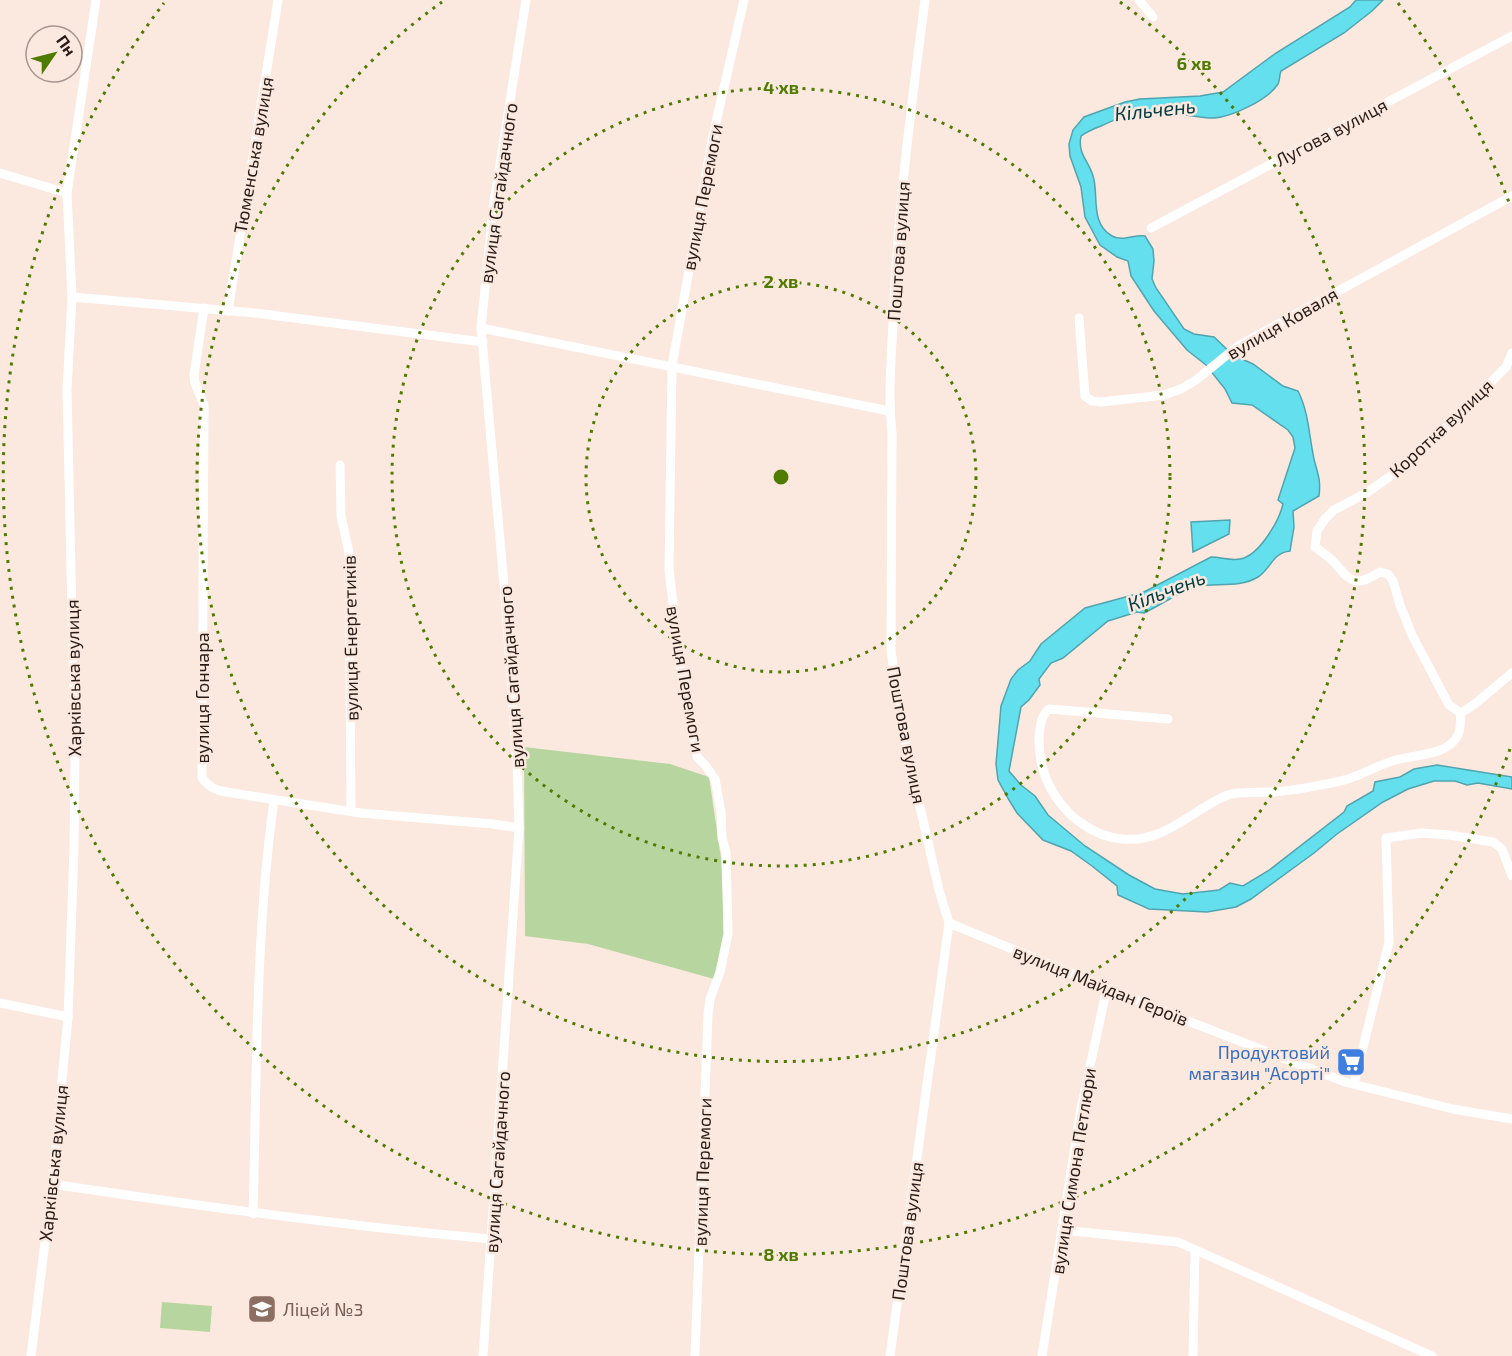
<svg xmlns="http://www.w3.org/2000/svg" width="1512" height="1356" viewBox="0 0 1512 1356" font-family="'Exo 2',sans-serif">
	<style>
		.green { fill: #b7d59f }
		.water { fill: #64dfee; stroke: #51a4ae; stroke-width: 1.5 }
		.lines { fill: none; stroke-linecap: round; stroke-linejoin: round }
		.street { stroke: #fff; stroke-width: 9 }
		.ring { fill: none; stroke: #4e7b00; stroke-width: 3; stroke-dasharray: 3 6 }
		.labels { text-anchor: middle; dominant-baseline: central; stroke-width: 5; stroke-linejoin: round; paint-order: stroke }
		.street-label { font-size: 18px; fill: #261b17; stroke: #fbe8df }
		.shop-label { font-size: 18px; fill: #366cbe; stroke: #fbe8df; text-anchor: end }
		.education-label { font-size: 18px; fill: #785e54; stroke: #fbe8df; text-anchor: start }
		.water-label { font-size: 20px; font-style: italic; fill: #003d42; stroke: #fbe8df }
		.centre { fill: #4e7b00; stroke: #fbe8df; stroke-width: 3 }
		.ring-label { font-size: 18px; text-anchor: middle; font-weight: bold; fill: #4e7b00; stroke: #fbe8df; stroke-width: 5; stroke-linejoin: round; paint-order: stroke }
	</style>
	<rect width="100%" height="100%" fill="#fbe8df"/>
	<!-- green -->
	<g class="green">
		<polygon points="524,747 670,764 709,777 721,858 725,940 714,979 588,944 525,936"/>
		<polygon points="162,1302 212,1306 210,1332 160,1328"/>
	</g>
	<!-- water -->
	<g class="water">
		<path d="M1356,0H1383L1372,11L1344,33L1281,71C1279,76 1280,81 1278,84C1268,100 1231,117 1214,118C1197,118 1180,113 1163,112C1139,111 1122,116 1101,126C1093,129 1088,131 1081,136C1077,156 1091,162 1094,180C1098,198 1091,224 1112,236C1123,242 1134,234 1145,236L1153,249L1154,261L1152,279L1156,288L1184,329L1194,334L1214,337L1233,355L1253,364L1283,386L1298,391C1309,413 1309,436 1314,459C1318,475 1321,480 1319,496L1293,511L1294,527L1290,551C1272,553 1271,569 1258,577C1240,588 1218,583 1199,586C1184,589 1159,606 1144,613L1137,612L1108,621L1063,658L1051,663L1039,679L1040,685L1029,700L1021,707L1009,771L1021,785L1035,796L1048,815L1085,846L1129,875L1155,889L1183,894L1219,890L1230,883L1243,886L1268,871L1344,812L1347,806L1373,791L1375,782L1400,777L1414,769L1437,765L1512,777V789L1478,783L1467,785L1455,781H1434L1408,789L1383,802L1337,834L1314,853L1251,899L1236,907L1207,912L1149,909L1118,895L1117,886L1092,866L1071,851L1043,840L1017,813L1009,800L998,780L996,764L1001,706L1011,679L1018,670L1030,661L1041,644L1085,608L1144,592L1211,557C1221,557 1230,561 1240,559C1259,556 1279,521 1283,504L1278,500L1295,448L1293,437L1288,430L1252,405L1232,403L1225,389L1206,365L1187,350L1154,311L1131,276L1128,261L1117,257L1100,245L1085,217L1081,187L1070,156L1069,144L1073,130L1084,117L1125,102L1140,99L1200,96L1223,92L1276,53L1350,7Z"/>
		<polygon points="1230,520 1229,534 1193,552 1191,522"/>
	</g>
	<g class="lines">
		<!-- street -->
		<g class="street">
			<polyline points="1139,0 1153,17"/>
			<polyline points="0,173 67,193"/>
			<polyline points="1151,228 1512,36"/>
			<polyline points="72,297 255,313 483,342"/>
			<path d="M204,308L194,375L195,383L204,405L202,778C209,787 215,790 226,792L360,813L493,824L519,828"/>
			<polyline points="228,311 278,0"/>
			<polyline points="1079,318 1085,396 1092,401 1101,402 1164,395 1181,389 1196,380 1238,346 1512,196"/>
			<polyline points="481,328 889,411"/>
			<polyline points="340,465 341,516 349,553 351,811"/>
			<path d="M1461,713L1449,705L1412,635L1400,605L1393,581L1388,574L1380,572C1356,587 1351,583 1335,563C1329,557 1322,552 1315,547L1317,531L1325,519L1334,510L1368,492L1413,460L1506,367L1512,353"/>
			<path d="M1168,719L1049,709C1037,718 1038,746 1041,761C1051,813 1106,856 1160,833C1183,824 1204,804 1228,795C1242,791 1258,793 1273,792C1294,791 1316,786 1336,782C1357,779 1376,765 1396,760C1414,755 1449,755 1458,735C1461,729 1460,720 1461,713L1476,703L1512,673"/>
			<polyline points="949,923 1183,1019 1345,1082 1453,1109 1512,1119"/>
			<polyline points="0,1003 68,1017"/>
			<polyline points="1354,1084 1389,942 1386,838 1422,833 1449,835 1493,842 1502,849 1512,876"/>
			<path d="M52,1184C198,1206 344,1226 491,1239"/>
			<path d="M253,1214C257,1077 255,936 274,800"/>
			<polyline points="1063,1230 1178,1242 1432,1356"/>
			<polyline points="31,1356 52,1184 68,1017 74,849 75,750 67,390 72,297 67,193 96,0"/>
			<polyline points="483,1356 519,828 517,763 505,596 481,328 493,208 526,0"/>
			<polyline points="695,1356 708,1015 710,999 720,972 728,934 726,852 722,838 721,812 715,779 706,766 697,757 680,665 669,569 672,366 712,140 744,0"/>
			<path d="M890,1356L949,923L939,890L902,728L891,650L892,433C888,397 891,360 893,324C897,215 911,107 925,0"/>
			<polyline points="1042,1356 1081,1108 1107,987"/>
			<polyline points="1193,1356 1195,1250"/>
		</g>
	</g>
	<!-- distance rings -->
	<g class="ring">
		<circle cx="781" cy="477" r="195"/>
		<circle cx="781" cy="477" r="389"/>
		<path d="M1120 2A584 584 0 1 1 442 2"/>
		<path d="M1510 749A778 778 0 1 1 164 3M1398 3A778 778 0 0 1 1510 205"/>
	</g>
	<!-- icons -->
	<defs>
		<g id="supermarket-square" transform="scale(1.5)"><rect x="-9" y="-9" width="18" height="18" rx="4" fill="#3f7fe0" stroke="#fbe8df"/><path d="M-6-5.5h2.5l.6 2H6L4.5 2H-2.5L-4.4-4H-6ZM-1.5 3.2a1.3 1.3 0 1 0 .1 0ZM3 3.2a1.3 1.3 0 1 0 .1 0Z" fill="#fff"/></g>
		<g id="school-square" transform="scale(1.5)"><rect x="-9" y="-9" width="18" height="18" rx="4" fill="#8d6e63" stroke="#fbe8df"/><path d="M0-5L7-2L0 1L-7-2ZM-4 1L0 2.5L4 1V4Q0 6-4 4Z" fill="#fff"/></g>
	</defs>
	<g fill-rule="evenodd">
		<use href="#supermarket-square" x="1351" y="1062"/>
		<use href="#school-square" x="262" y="1309"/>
	</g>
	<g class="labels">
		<!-- street labels -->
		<g class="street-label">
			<text transform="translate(1331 132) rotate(-28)">Лугова вулиця</text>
			<text transform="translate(253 155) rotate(-80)">Тюменська вулиця</text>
			<text transform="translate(498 193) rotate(-82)">вулиця Сагайдачного</text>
			<text transform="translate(702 197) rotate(-79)">вулиця Перемоги</text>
			<text transform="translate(898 251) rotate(-86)">Поштова вулиця</text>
			<text transform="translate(1282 323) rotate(-30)">вулиця Коваля</text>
			<text transform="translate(1441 428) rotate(-43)">Коротка вулиця</text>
			<text transform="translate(350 638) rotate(-91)">вулиця Енергетиків</text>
			<text transform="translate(511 677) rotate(-94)">вулиця Сагайдачного</text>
			<text transform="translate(73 678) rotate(-91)">Харківська вулиця</text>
			<text transform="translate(686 679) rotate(80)">вулиця Перемоги</text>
			<text transform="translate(202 698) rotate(-90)">вулиця Гончара</text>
			<text transform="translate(907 735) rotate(79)">Поштова вулиця</text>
			<text transform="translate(1101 985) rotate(22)">вулиця Майдан Героїв</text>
			<text transform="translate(497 1162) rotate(-86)">вулиця Сагайдачного</text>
			<text transform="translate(53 1163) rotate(-84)">Харківська вулиця</text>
			<text transform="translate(1073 1171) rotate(-81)">вулиця Симона Петлюри</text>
			<text transform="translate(702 1172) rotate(-88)">вулиця Перемоги</text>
			<text transform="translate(907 1231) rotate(-82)">Поштова вулиця</text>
		</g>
		<!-- shop labels -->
		<g class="shop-label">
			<text x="1330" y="1052">Продуктовий<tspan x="1330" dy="21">магазин "Асорті"</tspan></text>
		</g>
		<!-- education labels -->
		<g class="education-label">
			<text x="283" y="1309">Ліцей №3</text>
		</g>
		<!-- water labels -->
		<g class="water-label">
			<text transform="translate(1155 109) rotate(-6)">Кільчень</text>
			<text transform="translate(1166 590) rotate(-21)">Кільчень</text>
		</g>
	</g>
	<circle cx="781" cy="477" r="9" class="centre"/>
	<g class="ring-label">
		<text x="1194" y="70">6 хв</text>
		<text x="781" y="94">4 хв</text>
		<text x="781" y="288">2 хв</text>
		<text x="781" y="1261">8 хв</text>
	</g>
	<!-- north arrow -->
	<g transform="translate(54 54) rotate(55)"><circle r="28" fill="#fbe8df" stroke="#a6968f" stroke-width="1.5"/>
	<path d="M0-4.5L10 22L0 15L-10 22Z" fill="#4e7b00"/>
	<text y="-9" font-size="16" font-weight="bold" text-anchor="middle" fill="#261b17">Пн</text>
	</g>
</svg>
